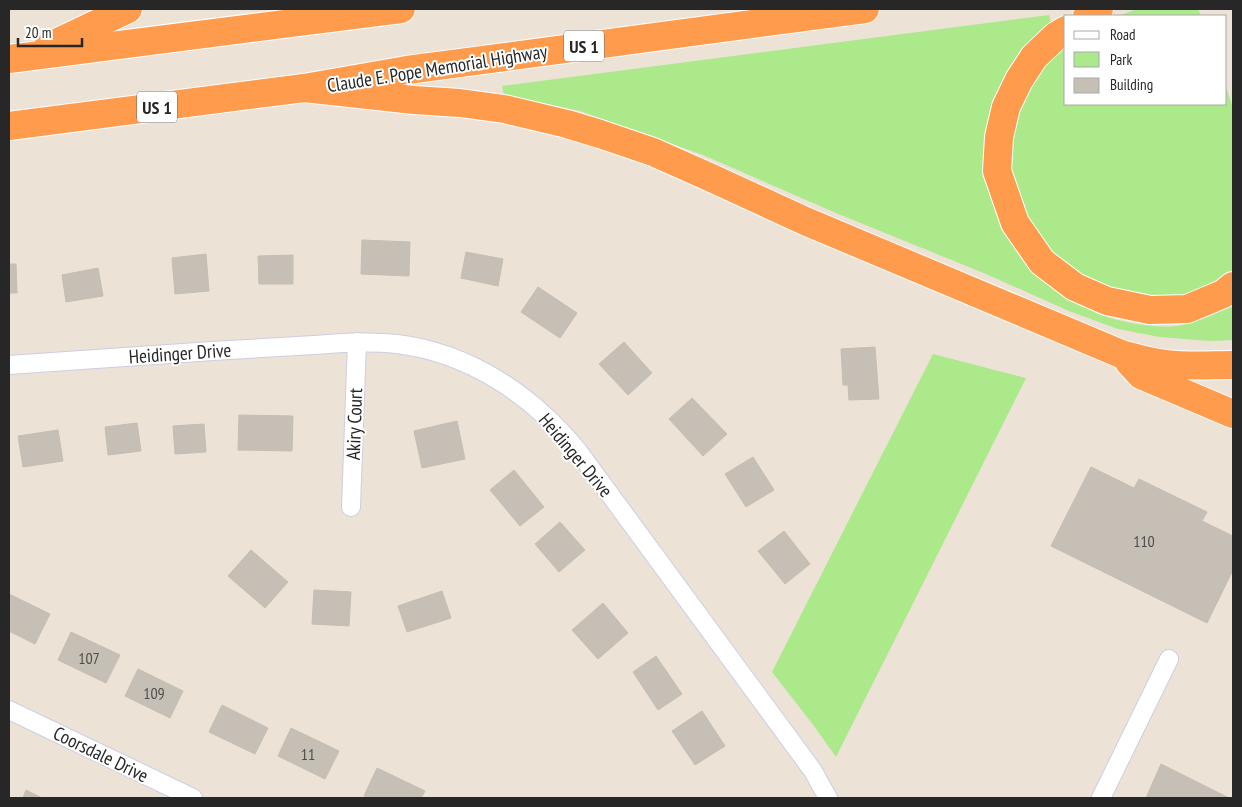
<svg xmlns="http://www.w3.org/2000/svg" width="1242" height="807" viewBox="0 0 1242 807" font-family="'PT Sans Narrow',sans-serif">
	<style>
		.green { fill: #abe98b }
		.building { fill: #c6bfb6; stroke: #c6beb0 }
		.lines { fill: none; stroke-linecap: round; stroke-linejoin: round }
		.street-casing { stroke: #cbcfe2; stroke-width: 20 }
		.highway-casing { stroke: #fff; stroke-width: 30 }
		.street { stroke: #fff; stroke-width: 18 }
		.highway { stroke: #ff9b4d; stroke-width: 28 }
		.labels { text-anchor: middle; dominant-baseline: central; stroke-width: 4; stroke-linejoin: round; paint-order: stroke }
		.number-label { font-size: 16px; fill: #4f4d4b }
		.shield { fill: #fff; stroke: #686868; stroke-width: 1 }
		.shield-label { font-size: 18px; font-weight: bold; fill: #272727 }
		.street-label { font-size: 19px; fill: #272727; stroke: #fff }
	</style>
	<rect width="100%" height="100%" fill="#ece2d6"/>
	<!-- green -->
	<g class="green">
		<polygon points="1137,9 1198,9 1201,16 1118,16"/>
		<path d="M1049,15L1052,25L1041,30L1031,40L1020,56L989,153L1074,301C1082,305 1090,310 1098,314C1120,322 1160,330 1182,325C1200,321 1217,313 1233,306V340L1210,341L1160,337L1118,329L1069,311L986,274L836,213L703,155L580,111L504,95L502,86Z"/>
		<polygon points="1066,43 1066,104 1226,104 1226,87 1233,108 1233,270 1216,282 1194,294 1163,300 1101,289 1046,250 1025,218 1013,186 1010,156 1016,116 1028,86 1050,54"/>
		<polygon points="933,354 1026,378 836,757 814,726 772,672"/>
	</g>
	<!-- building -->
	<g class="building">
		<polygon points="362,240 410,242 409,276 361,274"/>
		<polygon points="466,252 503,259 498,286 461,278"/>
		<polygon points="206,254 209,291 175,294 172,258"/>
		<polygon points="293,255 293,284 259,284 258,256"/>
		<polygon points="9,264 16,264 17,293 9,293"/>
		<polygon points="98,268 103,296 66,302 62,275"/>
		<polygon points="538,287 577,313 560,338 521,312"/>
		<polygon points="624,342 652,373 628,395 599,364"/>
		<polygon points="875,347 879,399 849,400 848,385 843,385 841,349"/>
		<polygon points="692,398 727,434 703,456 669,419"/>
		<polygon points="239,415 293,416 292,451 238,450"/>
		<polygon points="457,421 465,459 422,468 414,431"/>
		<polygon points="137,423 141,451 108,455 105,427"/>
		<polygon points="204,424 206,452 175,454 173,426"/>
		<polygon points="58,430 63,461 23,467 18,436"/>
		<polygon points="753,457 774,490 746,507 725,474"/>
		<polygon points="1091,467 1134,488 1139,479 1207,512 1202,521 1233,536 1233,570 1207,623 1051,546"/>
		<polygon points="514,470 544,507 520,526 490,490"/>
		<polygon points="560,522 585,550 559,572 535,544"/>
		<polygon points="784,531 810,564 785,584 758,551"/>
		<polygon points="251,550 288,582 265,608 228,576"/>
		<polygon points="314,590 351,592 349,626 312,624"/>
		<polygon points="442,591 451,618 407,632 398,606"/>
		<polygon points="9,594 50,614 35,644 9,631"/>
		<polygon points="603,603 628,633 598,659 572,630"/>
		<polygon points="71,632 120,655 106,683 58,660"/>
		<polygon points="656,656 682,694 658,710 633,672"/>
		<polygon points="138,669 183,691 170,718 125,696"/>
		<polygon points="222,705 268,728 255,754 209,732"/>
		<polygon points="702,711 725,746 695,765 672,731"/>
		<polygon points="291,728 339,751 325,779 278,756"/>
		<polygon points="1161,764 1229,798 1146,798"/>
		<polygon points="377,768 425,791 421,798 369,798 364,796"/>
		<polygon points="26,790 42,798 23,798"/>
	</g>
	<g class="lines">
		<!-- street casing -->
		<g class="street-casing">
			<g id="street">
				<path d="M9,365C77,360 144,356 212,351C246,349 280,347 314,345C342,343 369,341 397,344C470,353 532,395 578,451L813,771L828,798"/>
				<polyline points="351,507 357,342"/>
				<polyline points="9,710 193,798"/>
				<polyline points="1101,798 1169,659"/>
			</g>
		</g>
		<!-- highway casing -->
		<g class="highway-casing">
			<g id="highway">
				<polyline points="1087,16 1099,9"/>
				<polyline points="1066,30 1056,36 1034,57 1019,80 1006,107 999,137 997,171 1015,223 1042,262 1075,287 1107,301 1150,310 1187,309 1223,294 1233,286"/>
				<polyline points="48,47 128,9"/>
				<polyline points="9,59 401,9"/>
				<path d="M304,88L414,100L460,103L504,109L567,124L600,134L653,152L707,176L805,221L1121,354C1136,358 1151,363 1167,364C1189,367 1211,365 1233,365"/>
				<polyline points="9,126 304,88 407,70 865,9"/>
				<polyline points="1129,362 1141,375 1233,414"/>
			</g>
		</g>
		<!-- street -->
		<use href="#street" class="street"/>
		<!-- highway -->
		<use href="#highway" class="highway"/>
	</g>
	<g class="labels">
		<!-- number labels -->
		<g class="number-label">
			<text x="1144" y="541">110</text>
			<text x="89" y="658">107</text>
			<text x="154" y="693">109</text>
			<text x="308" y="754">11</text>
		</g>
		<!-- shield labels -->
		<g class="shield">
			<rect x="564" y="30.5" width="40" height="31" rx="4"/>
			<rect x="137" y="91.5" width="40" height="31" rx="4"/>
		</g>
		<g class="shield-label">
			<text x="584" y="46">US 1</text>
			<text x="157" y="107">US 1</text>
		</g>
		<!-- street labels -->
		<g class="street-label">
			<text transform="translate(437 68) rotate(-9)">Claude E. Pope Memorial Highway</text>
			<text transform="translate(180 353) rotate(-4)">Heidinger Drive</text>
			<text transform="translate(354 424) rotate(-88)">Akiry Court</text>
			<text transform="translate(576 455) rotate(50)">Heidinger Drive</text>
			<text transform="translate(101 754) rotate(26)">Coorsdale Drive</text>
		</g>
	</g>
	<!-- border -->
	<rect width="1242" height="807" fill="none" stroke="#272727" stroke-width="20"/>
	<!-- legend -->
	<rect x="1064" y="15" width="162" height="90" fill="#ffffff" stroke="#a9a9a9"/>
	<rect x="1074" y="31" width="25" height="8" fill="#ffffff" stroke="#a9a9a9"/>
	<text x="1110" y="40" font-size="15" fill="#272727">Road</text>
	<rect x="1074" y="52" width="25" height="15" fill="#abe98b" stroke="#a9a9a9"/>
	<text x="1110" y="65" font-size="15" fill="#272727">Park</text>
	<rect x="1074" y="78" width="25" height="15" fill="#c6bfb6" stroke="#a9a9a9"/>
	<text x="1110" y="90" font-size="15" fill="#272727">Building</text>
	<!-- scale -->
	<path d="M18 38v8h64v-8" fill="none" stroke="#272727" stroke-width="2.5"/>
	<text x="25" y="38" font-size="15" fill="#272727" stroke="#ffffff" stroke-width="4" paint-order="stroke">20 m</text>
</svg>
